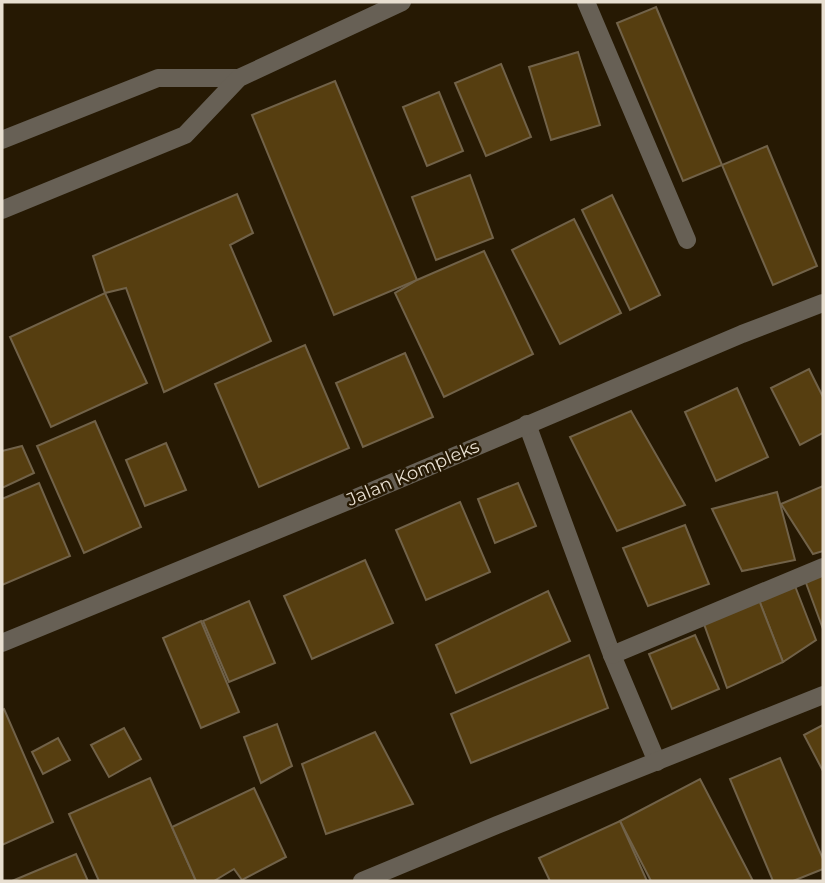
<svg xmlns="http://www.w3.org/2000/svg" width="825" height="883" viewBox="0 0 825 883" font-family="Montserrat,sans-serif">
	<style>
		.building { fill: #563e10; stroke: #716249; stroke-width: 2 }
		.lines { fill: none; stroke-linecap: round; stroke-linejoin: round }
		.minor { stroke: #676055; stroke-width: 18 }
		.tertiary { stroke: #676055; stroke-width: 18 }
		.labels { text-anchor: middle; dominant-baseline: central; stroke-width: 5; stroke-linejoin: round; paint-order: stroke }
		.street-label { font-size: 18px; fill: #e8dfd1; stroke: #261903 }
	</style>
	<rect width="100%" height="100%" fill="#261903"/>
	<!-- building -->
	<g class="building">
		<polygon points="656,7 722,165 683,181 617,23"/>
		<polygon points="578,52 600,125 551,140 529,67"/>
		<polygon points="501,64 531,137 486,156 455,83"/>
		<polygon points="335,81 417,280 334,315 252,115"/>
		<polygon points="439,92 463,151 427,166 403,107"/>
		<polygon points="767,146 817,266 773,285 722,165"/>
		<polygon points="470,175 493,238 436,260 412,197"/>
		<polygon points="237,194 253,233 230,245 271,341 164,392 126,288 105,293 93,256"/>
		<polygon points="612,195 660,295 630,310 582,210"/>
		<polygon points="574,219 621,313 560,344 512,250"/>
		<polygon points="484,251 533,354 444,397 395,293 417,280"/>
		<polygon points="105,293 147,383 51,427 10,337"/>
		<polygon points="305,345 349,448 259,487 215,384"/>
		<polygon points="405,353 433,417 363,447 336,383"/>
		<polygon points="809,369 823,397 823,433 800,445 771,388"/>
		<polygon points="737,388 768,457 716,481 685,412"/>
		<polygon points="631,411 685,505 617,531 570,437"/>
		<polygon points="95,421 141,527 84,553 37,446"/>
		<polygon points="166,443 186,490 145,506 126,460"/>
		<polygon points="22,446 34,473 2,488 2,451"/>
		<polygon points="39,483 70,556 2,585 2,499"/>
		<polygon points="518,483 536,526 495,543 478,499"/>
		<polygon points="823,486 823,551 813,554 781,504"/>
		<polygon points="777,492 795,560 742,571 712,509"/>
		<polygon points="460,502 490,572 426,600 396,530"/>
		<polygon points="685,525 709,584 648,606 623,548"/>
		<polygon points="365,560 393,623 312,659 284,596"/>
		<polygon points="823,573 823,629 806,583"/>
		<polygon points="795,586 816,640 783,662 759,600"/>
		<polygon points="548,591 570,641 456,693 436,645"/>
		<polygon points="759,600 783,662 727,688 704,624"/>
		<polygon points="249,601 275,663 229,682 203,621"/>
		<polygon points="201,621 239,712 201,728 163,638"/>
		<polygon points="695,635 719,689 672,709 649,654"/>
		<polygon points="589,655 608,708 471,763 451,714"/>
		<polygon points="4,709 53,822 2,845 2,710"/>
		<polygon points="277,724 292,766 261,783 244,737"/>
		<polygon points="823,725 823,771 804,735"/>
		<polygon points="124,728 141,759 109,777 91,745"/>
		<polygon points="375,732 413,804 326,834 302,764"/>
		<polygon points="58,738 70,760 43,774 32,752"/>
		<polygon points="780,758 823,859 823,869 793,881 773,881 730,779"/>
		<polygon points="150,778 196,881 99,881 69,814"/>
		<polygon points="700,779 753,881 651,881 620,821"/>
		<polygon points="254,788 286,857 242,880 234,869 214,881 196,881 172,827"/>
		<polygon points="620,821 647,881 550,881 539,858"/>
		<polygon points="76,854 88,881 12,881"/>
	</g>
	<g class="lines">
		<!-- minor -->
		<g class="minor">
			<polyline points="586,2 687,240"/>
			<polyline points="527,424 612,655 657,762"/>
			<polyline points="2,643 353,499 742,334 823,303"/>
			<polyline points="612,655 823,567"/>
			<polyline points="362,881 497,825 823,695"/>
		</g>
		<!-- tertiary -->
		<g class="tertiary">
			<polyline points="2,140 158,78 239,78"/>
			<polyline points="2,210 185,135 239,78 402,2"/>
		</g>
	</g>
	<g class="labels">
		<!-- street labels -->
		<g class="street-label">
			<text transform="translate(413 473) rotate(-23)">Jalan Kompleks</text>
		</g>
	</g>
	<!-- border -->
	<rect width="825" height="883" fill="none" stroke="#e8dfd1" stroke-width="7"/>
</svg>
